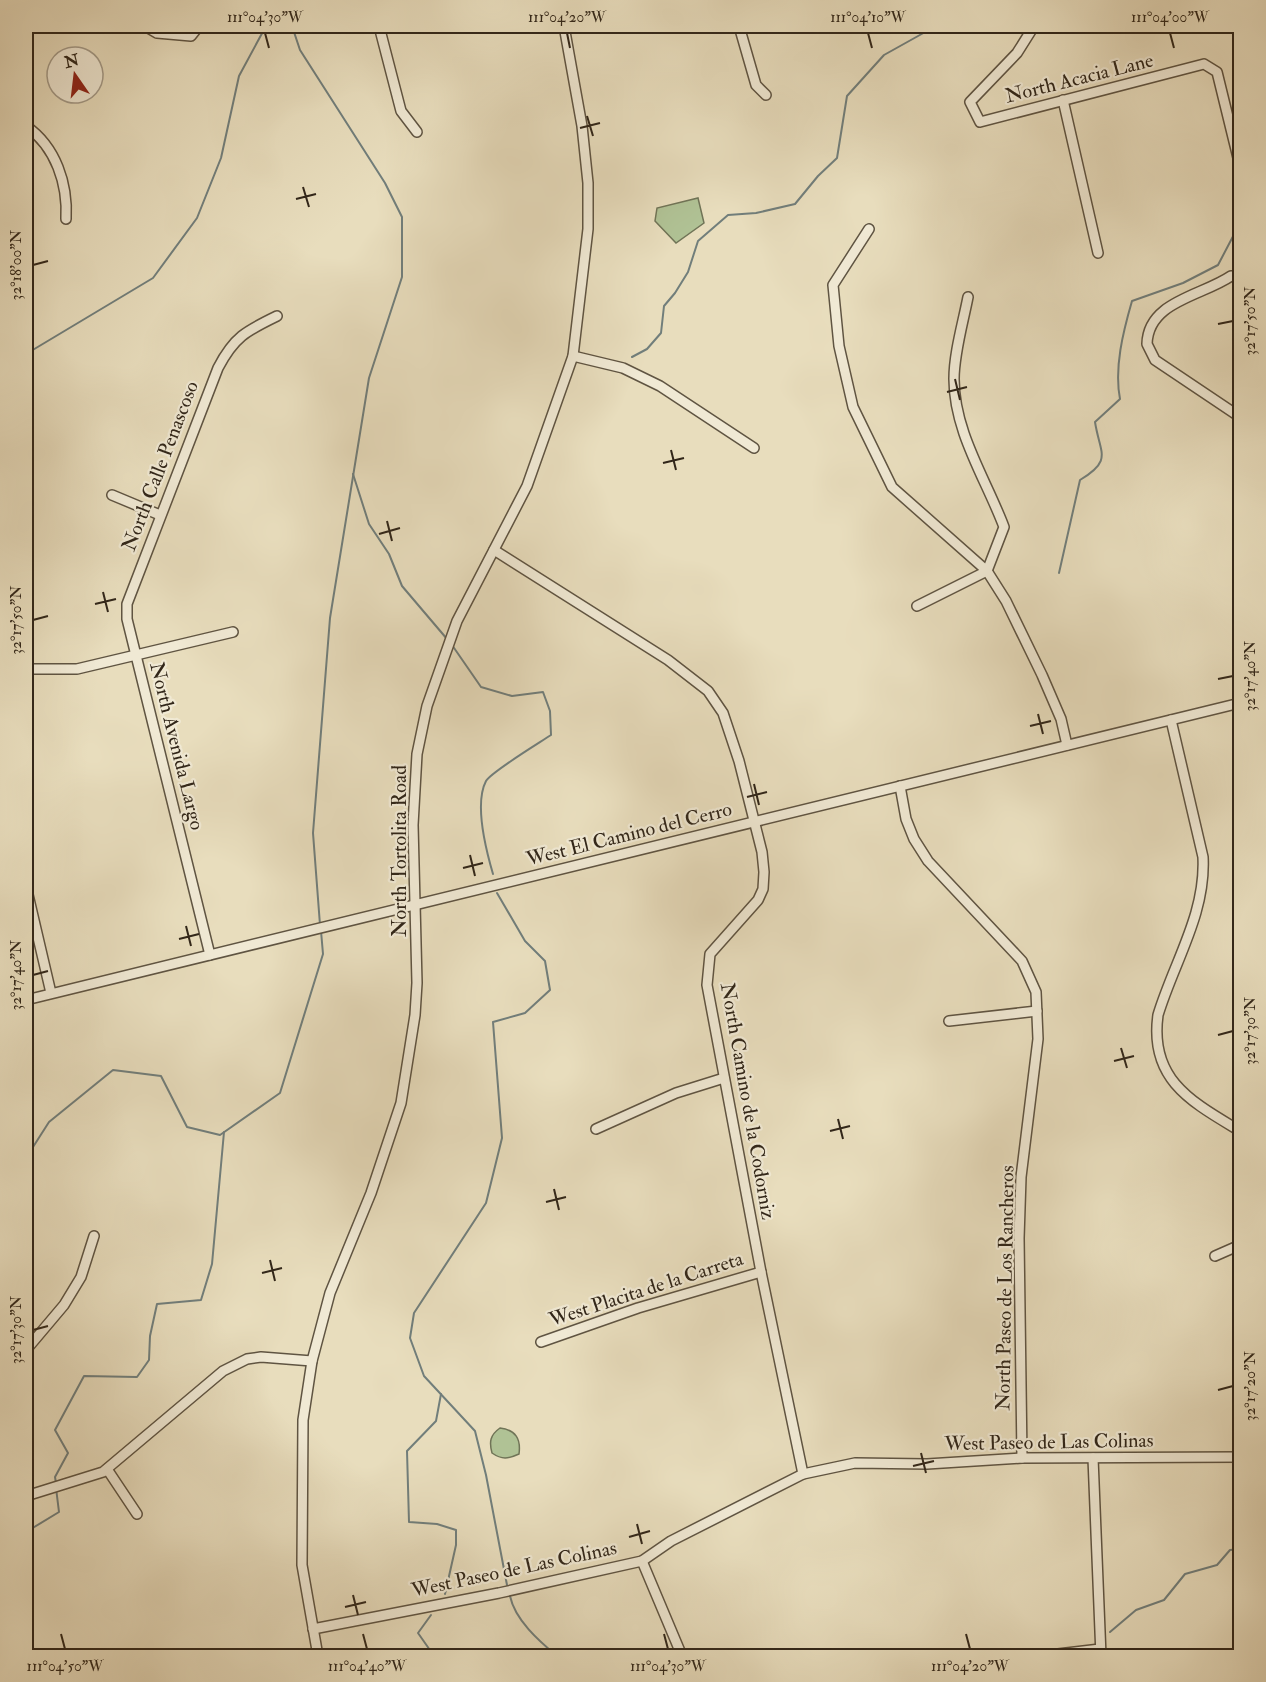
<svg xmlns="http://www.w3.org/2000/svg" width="1266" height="1682" viewBox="0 0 1266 1682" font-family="'IM FELL Double Pica',serif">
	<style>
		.green { fill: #b0c295; stroke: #707457; stroke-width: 1.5 }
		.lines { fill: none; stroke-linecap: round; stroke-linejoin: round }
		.stream { stroke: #717e7b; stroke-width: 2 }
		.minor-casing { stroke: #5f5442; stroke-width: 12 }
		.minor { stroke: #f0e9d4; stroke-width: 9 }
		.ticks { fill: none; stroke: #312619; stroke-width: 2 }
		.labels { text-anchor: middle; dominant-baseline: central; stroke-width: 4.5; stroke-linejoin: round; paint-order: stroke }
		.street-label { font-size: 20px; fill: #312619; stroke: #f0e9d4 }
		.neatline { fill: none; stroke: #312619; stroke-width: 2 }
		.ticks-label { font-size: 15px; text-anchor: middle; fill: #312619 }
	</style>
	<rect width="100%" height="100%" fill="#e8ddbd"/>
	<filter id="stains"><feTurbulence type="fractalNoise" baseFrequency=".00333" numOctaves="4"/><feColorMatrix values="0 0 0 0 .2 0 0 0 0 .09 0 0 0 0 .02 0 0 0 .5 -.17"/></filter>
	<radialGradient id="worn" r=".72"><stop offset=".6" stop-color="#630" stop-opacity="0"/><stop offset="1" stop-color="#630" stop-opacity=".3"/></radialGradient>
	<!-- green -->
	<g class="green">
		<polygon points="698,198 704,223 676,243 655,221 657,208"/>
		<path d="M500,1428C516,1430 521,1439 519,1454C508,1459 502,1460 492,1453C489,1442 490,1435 500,1428Z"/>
	</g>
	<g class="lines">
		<!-- stream -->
		<g class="stream">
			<polyline points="292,26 300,50 385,183 402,217 402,277 369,378 330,618 313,833 320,925"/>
			<polyline points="26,354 153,278 197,218 221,158 239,76 266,26"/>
			<polyline points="632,357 647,349 661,333 664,306 675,293 688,272 698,241 728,215 756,213 795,204 818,176 837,158 847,96 884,55 936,26"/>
			<polyline points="353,474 369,524 389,554 402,586 447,639"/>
			<path d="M1059,573L1080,480C1113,460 1100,454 1095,422L1120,399C1114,368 1123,332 1132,301L1183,283L1218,265L1240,223"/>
			<path d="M452,645L481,687L512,696L543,692L550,711L551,735C539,743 491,772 486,781C474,804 486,850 493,874"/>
			<polyline points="497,893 525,941 545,961 550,990 525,1013 493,1022 502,1138 486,1203 414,1313 410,1338 424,1376 475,1431 486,1475 507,1585"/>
			<polyline points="26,1158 49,1122 113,1070 161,1076 187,1127 220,1135 280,1093 323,954 321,931"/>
			<polyline points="441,1394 436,1421 407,1451 409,1522 437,1524 456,1530 456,1545 445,1594"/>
			<polyline points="56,1483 55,1477 68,1453 55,1430 84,1376 137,1377 149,1360 150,1336 157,1304 201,1300 212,1264 224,1132"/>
			<polyline points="26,1544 31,1529 59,1512 56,1488"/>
			<path d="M510,1596C515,1620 539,1641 557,1656"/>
			<polyline points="431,1615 418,1633 432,1653 431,1656"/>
			<polyline points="1110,1632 1136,1610 1164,1600 1185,1574 1217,1565 1230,1550 1240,1549"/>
		</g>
		<!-- minor casing -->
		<g class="minor-casing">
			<g id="minor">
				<polyline points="145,26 157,33 191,36 199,26"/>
				<polyline points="379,26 401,111 417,132"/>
				<polyline points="739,26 756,85 766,95"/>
				<polyline points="1034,26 1017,53 970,102 980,122 1204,64 1217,72 1240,166"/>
				<polyline points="1063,100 1098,253"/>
				<path d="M26,126C56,147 68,184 66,219"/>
				<polyline points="869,229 833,285 839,346 853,407 892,487 987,571 1006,601 1042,675 1061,719 1067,745"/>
				<path d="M1231,276C1202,296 1148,301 1147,344L1155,360L1240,417"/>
				<polyline points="573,356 623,368 660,386 754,448"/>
				<polyline points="112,495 160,515"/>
				<polyline points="494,550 668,660 708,691 723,713 739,761 762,852 764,872 763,889 758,900 710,954 707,985 761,1272 803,1474"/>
				<path d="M917,606L987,571L1004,527C986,479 954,432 954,379C954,353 963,323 968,297"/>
				<polyline points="26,669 77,669 233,632"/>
				<path d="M1171,720L1203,857C1206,914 1174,962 1158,1015C1149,1080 1192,1102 1240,1131"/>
				<polyline points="900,786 906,819 914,839 928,861 1022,961 1036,992 1038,1039 1021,1177 1019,1238 1022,1458"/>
				<polyline points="26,886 51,993"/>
				<path d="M210,955L127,619V604L218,368C234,337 246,331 277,316"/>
				<polyline points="26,1000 1240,703"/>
				<polyline points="949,1021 1037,1011"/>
				<polyline points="596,1129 676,1093 724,1078"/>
				<polyline points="1215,1256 1240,1245"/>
				<polyline points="541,1342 638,1308 761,1272"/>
				<polyline points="26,1350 64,1305 81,1277 94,1236"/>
				<polyline points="1093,1458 1101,1656"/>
				<polyline points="107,1469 137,1514"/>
				<polyline points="26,1496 103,1472 223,1371 247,1359 261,1357 312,1361"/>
				<polyline points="642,1561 682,1656"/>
				<polyline points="313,1629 499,1593 642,1561 671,1541 803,1474 855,1463 927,1464 1022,1458 1240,1457"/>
				<polyline points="318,1656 302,1565 303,1420 312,1361 330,1293 371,1193 401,1103 415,1015 417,983 413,825 417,754 427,706 457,621 527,486 573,356 588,229 588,183 582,126 564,26"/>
				<polyline points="1041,1656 1100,1649"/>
			</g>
		</g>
		<!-- minor -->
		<use href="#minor" class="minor"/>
	</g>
	<!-- ticks -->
	<path class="ticks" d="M265,33L269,48M567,33L570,48M868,33L872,48M1170,33L1174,48M587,116L593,136M580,128L600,123M303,187L309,207M296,199L316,194M33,265L48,261M1218,324L1233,321M955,379L960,400M947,392L967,387M671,450L676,470M663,463L684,458M387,521L392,541M379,534L400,528M103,592L108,612M95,604L116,599M33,620L48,616M1218,679L1233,676M1038,714L1043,734M1030,726L1051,721M754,784L759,805M747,797L767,792M470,855L475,876M463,868L483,863M186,926L191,946M179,939L199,934M33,975L48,971M1218,1035L1233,1031M1121,1048L1127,1068M1114,1061L1134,1056M838,1119L843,1139M830,1131L850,1126M554,1189L559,1210M546,1202L566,1197M270,1260L275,1281M262,1273L282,1268M33,1330L48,1326M1218,1390L1233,1386M921,1453L926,1473M913,1466L934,1461M637,1524L642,1544M629,1537L650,1531M353,1595L358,1615M345,1607L366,1602M61,1634L65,1649M363,1634L367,1649M664,1634L668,1649M966,1634L970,1649"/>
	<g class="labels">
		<!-- street labels -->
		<g class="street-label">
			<text transform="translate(1079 78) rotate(-14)">North Acacia Lane</text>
			<text transform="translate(160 466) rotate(-69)">North Calle Penascoso</text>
			<text transform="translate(177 746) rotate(76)">North Avenida Largo</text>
			<text transform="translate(629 834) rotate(-14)">West El Camino del Cerro</text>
			<text transform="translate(399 851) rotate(-90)">North Tortolita Road</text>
			<text transform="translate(748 1101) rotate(80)">North Camino de la Codorniz</text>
			<text transform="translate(1005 1288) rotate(-89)">North Paseo de Los Rancheros</text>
			<text transform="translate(646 1289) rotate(-18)">West Placita de la Carreta</text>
			<text transform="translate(1049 1442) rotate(-1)">West Paseo de Las Colinas</text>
			<text transform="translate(514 1569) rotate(-12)">West Paseo de Las Colinas</text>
		</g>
	</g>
	<!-- margin -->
	<rect width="1266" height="1682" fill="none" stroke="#e8ddbd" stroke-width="66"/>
	<!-- north arrow -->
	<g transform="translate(75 75) rotate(346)"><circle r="28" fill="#f0e9d4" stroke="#a49b89" stroke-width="1.5"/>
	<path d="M0-4.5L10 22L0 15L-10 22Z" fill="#8f2418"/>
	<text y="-9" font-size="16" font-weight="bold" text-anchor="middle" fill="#312619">N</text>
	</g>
	<rect x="33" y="33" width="1200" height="1616" class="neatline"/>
	<g class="ticks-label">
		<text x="265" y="22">111°04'30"W</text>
		<text x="567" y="22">111°04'20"W</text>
		<text x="868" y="22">111°04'10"W</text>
		<text x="1170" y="22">111°04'00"W</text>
		<text transform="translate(16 265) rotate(-90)" y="5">32°18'00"N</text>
		<text transform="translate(1250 321) rotate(-90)" y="5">32°17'50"N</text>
		<text transform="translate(16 620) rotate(-90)" y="5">32°17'50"N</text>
		<text transform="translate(1250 676) rotate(-90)" y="5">32°17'40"N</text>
		<text transform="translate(16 975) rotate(-90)" y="5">32°17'40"N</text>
		<text transform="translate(1250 1031) rotate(-90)" y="5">32°17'30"N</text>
		<text transform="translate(16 1330) rotate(-90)" y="5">32°17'30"N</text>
		<text transform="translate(1250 1386) rotate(-90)" y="5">32°17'20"N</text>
		<text x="65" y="1671">111°04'50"W</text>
		<text x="367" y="1671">111°04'40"W</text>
		<text x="668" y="1671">111°04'30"W</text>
		<text x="970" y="1671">111°04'20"W</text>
	</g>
	<rect width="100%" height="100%" filter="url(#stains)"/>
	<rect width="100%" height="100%" fill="url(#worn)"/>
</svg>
